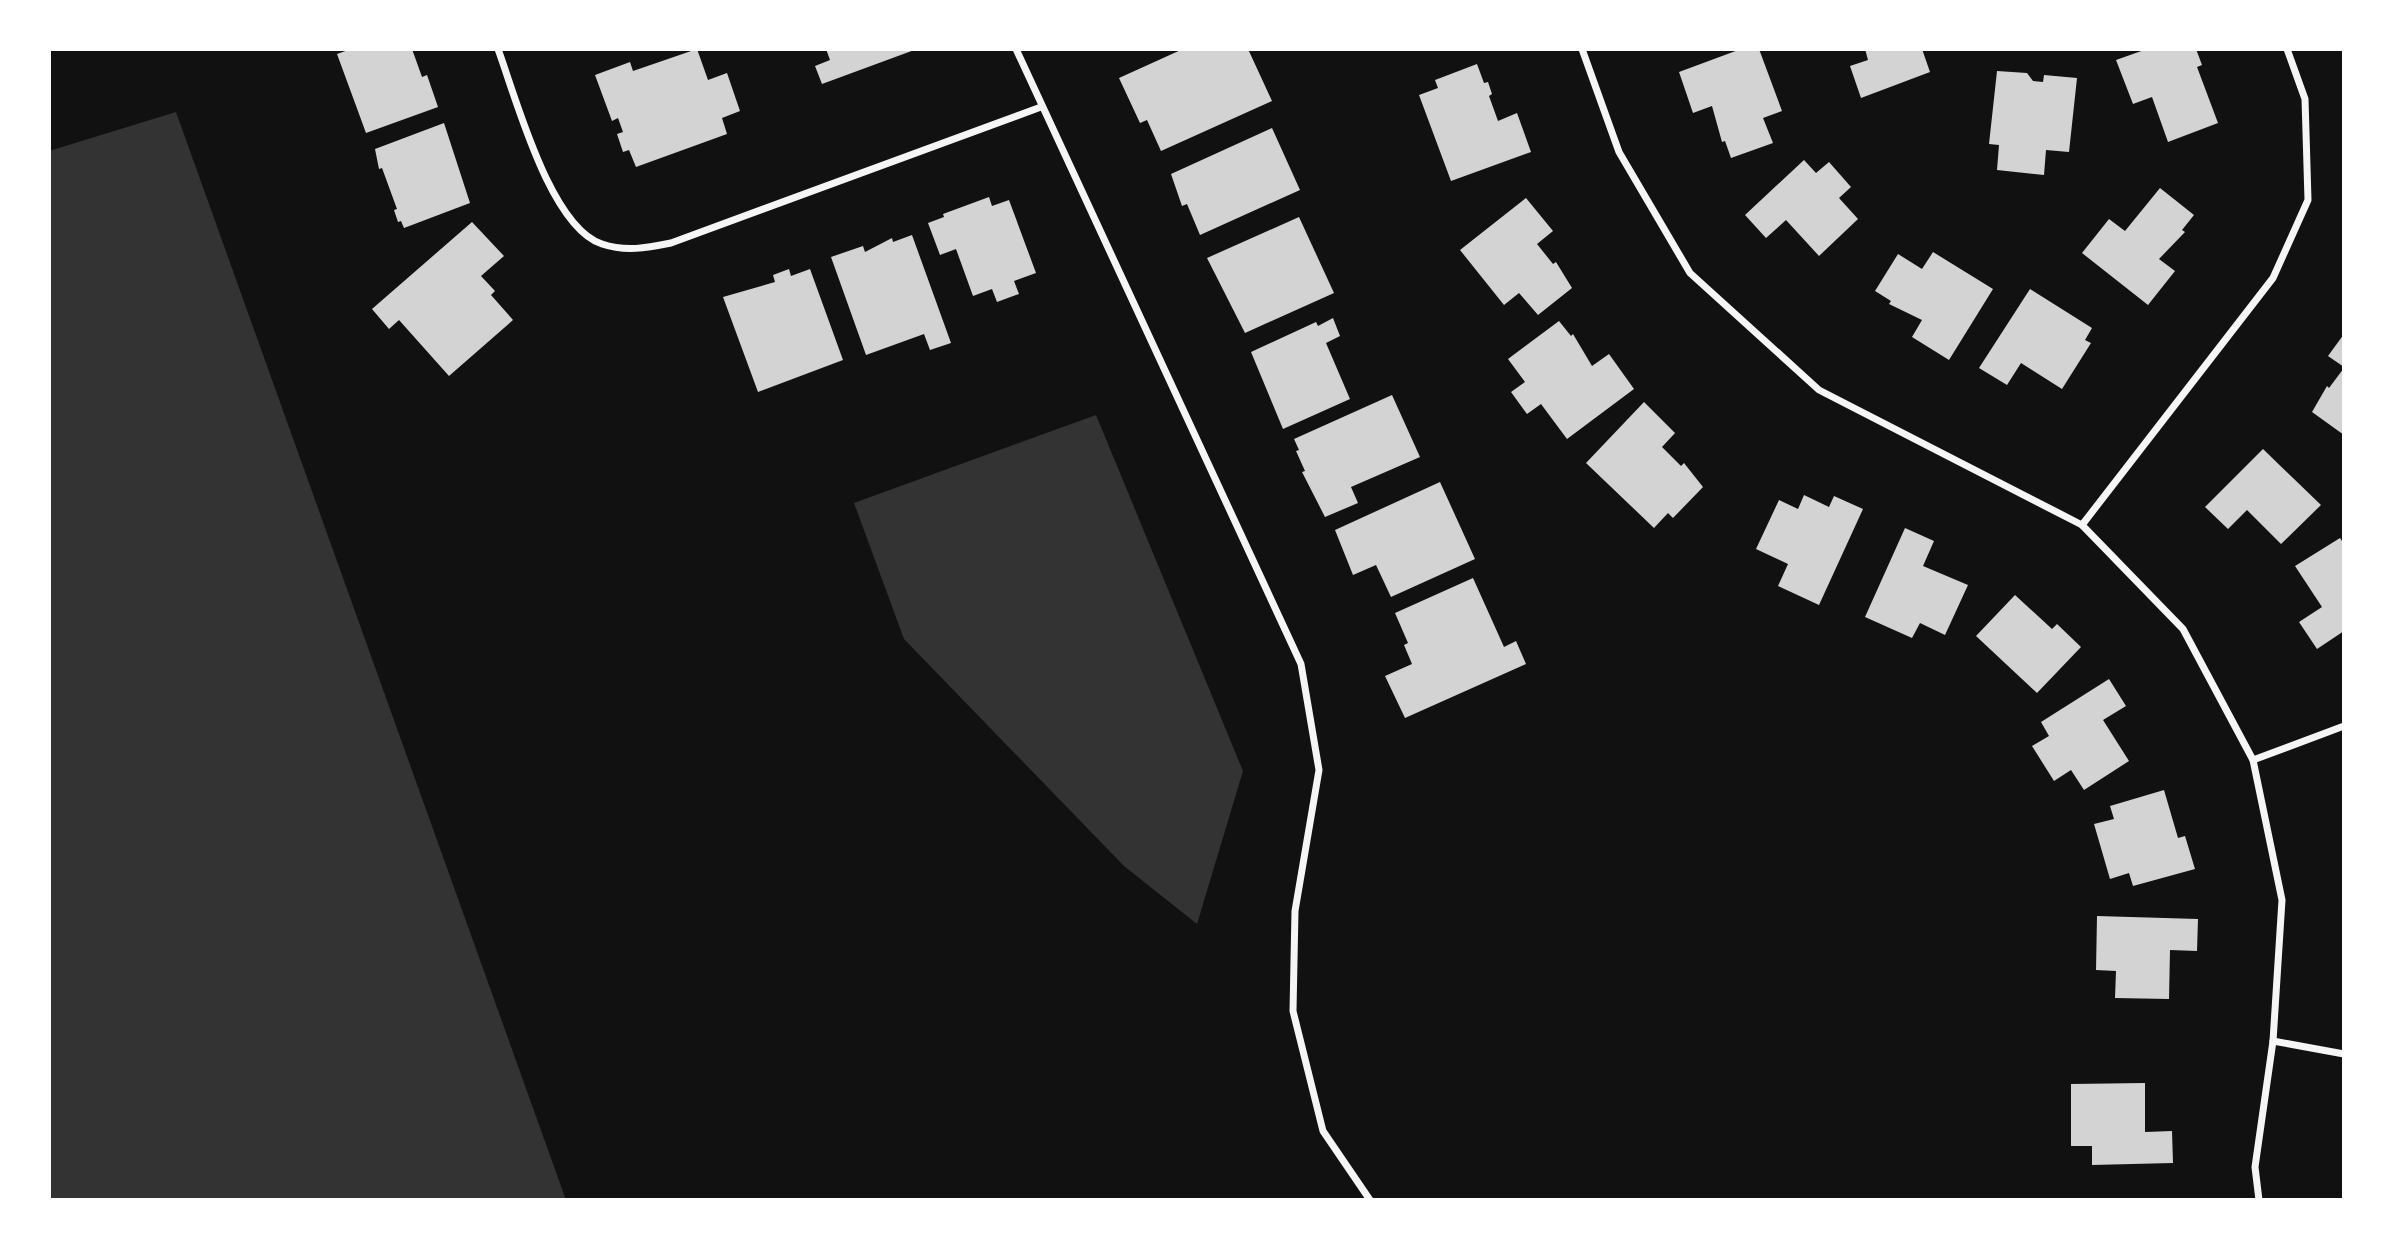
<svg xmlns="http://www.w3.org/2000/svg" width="2393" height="1249" viewBox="0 0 2393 1249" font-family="Raleway,sans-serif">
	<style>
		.water { fill: #333 }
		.building { fill: #d3d3d3 }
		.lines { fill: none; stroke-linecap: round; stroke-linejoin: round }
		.minor { stroke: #f5f5f5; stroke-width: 7 }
	</style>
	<rect width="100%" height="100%" fill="#111"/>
	<!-- water -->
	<g class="water">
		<polygon points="176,112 566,1200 49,1200 49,151"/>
		<polygon points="1096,415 1243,771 1197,924 1124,866 904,639 854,503"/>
	</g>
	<!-- building -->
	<g class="building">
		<polygon points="351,49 412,49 422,77 427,75 438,107 366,133 337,54"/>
		<polygon points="697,49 708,80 727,73 740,111 722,118 727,134 636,167 629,150 623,152 617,134 623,132 618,118 612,121 595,75 630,62 633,71"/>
		<polygon points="826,49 917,49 822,84 815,66 830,60"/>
		<polygon points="1183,49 1248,49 1272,101 1161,151 1147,120 1140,123 1119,78"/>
		<polygon points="1741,49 1759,49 1782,111 1763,118 1773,143 1731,158 1725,141 1722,142 1712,106 1693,113 1679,72"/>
		<polygon points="1865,49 1922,49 1930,72 1861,98 1850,66 1868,60"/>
		<polygon points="2147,49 2196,49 2202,65 2197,67 2218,123 2168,142 2152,97 2133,104 2116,60"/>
		<polygon points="1477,64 1484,83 1488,82 1492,94 1489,96 1498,121 1517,113 1531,152 1451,181 1419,95 1438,88 1435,80"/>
		<polygon points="1997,71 2027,73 2033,81 2043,82 2044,75 2077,78 2069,152 2046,150 2044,175 1997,170 1999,145 1989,144"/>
		<polygon points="444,123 470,203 404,228 401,221 398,222 394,210 397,209 382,168 379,169 375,149"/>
		<polygon points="1272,128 1300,190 1200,235 1187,204 1182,206 1171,174"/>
		<polygon points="1804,160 1816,173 1829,162 1851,187 1839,198 1858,219 1819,256 1786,220 1766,238 1745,215"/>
		<polygon points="2160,188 2194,215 2182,230 2185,232 2159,259 2175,271 2148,305 2082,253 2109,219 2125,231"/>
		<polygon points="989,197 992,206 1009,200 1036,273 1014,281 1019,294 997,302 992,289 973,296 956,249 940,255 928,223 944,217 943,214"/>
		<polygon points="1526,198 1553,231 1537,244 1553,264 1556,262 1572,288 1538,315 1519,293 1504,305 1460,250"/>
		<polygon points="1299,217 1334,293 1245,333 1207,258"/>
		<polygon points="472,222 504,256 481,276 495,291 491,295 513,320 449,376 399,320 389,329 372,309"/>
		<polygon points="912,235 951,343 930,350 924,334 866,355 831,257 863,246 865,252 892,238 893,242"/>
		<polygon points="1933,252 1993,289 1949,360 1912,337 1922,320 1889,304 1891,301 1875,291 1898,254 1922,269"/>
		<polygon points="789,269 791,276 810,269 843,360 758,392 723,297 775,282 773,275"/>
		<polygon points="2030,289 2092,328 2085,340 2091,343 2062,389 2021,363 2007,385 1979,368"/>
		<polygon points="1333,318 1340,336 1326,343 1350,399 1283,429 1251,352 1316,322 1318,326"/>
		<polygon points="1559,321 1571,336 1573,334 1592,366 1609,354 1634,389 1567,439 1541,404 1527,414 1511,392 1525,382 1508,359"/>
		<polygon points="2344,334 2344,367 2328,356"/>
		<polygon points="2344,368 2344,435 2312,412 2327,386 2329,388"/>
		<polygon points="1392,395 1420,457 1351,487 1358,503 1325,517 1302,472 1305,471 1296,451 1299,450 1294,439"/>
		<polygon points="1644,402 1675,433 1662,447 1681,466 1684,463 1703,487 1673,518 1668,513 1654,528 1586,463"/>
		<polygon points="2263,449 2321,505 2281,544 2247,510 2228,529 2205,507"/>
		<polygon points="1440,482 1475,559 1391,597 1376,565 1353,575 1335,530"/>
		<polygon points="1804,495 1829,507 1834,496 1863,509 1819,605 1778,586 1788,564 1756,549 1779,500 1798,509"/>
		<polygon points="1905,528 1934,541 1923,566 1968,585 1945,635 1920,623 1912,638 1865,617"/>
		<polygon points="2340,538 2344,544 2344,631 2317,649 2299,622 2322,607 2295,566"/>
		<polygon points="1473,578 1504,647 1516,641 1526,664 1405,718 1385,676 1412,664 1404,645 1408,643 1395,613"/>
		<polygon points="2015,595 2052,629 2057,624 2081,647 2037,693 1976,636"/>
		<polygon points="2109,679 2126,706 2103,720 2129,761 2084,790 2071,770 2054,781 2032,746 2049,736 2041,722"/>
		<polygon points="2164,790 2178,838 2185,836 2195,869 2133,886 2129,873 2110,879 2094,824 2114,819 2110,806"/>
		<polygon points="2097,916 2198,919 2197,951 2170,950 2169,999 2115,998 2116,971 2096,970"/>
		<polygon points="2145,1083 2145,1132 2172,1131 2173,1163 2092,1165 2092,1146 2071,1146 2071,1084"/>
	</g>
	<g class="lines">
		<!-- minor -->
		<g class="minor">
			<path d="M498,49C516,98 550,227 602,244C626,252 646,248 671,243L1041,107"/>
			<polyline points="1016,49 1301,664 1319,770 1295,911 1293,1011 1323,1131 1370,1200"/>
			<polyline points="1582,49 1619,152 1690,273 1819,390 2082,525 2183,629 2253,760 2282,900 2273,1041 2255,1167 2259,1200"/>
			<polyline points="2082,525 2273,278 2308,200 2305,99 2287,49"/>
			<polyline points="2253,760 2344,726"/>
			<polyline points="2273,1041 2344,1054"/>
		</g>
	</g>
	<!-- border -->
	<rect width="2393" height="1249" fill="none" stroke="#ffffff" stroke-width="102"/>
</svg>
